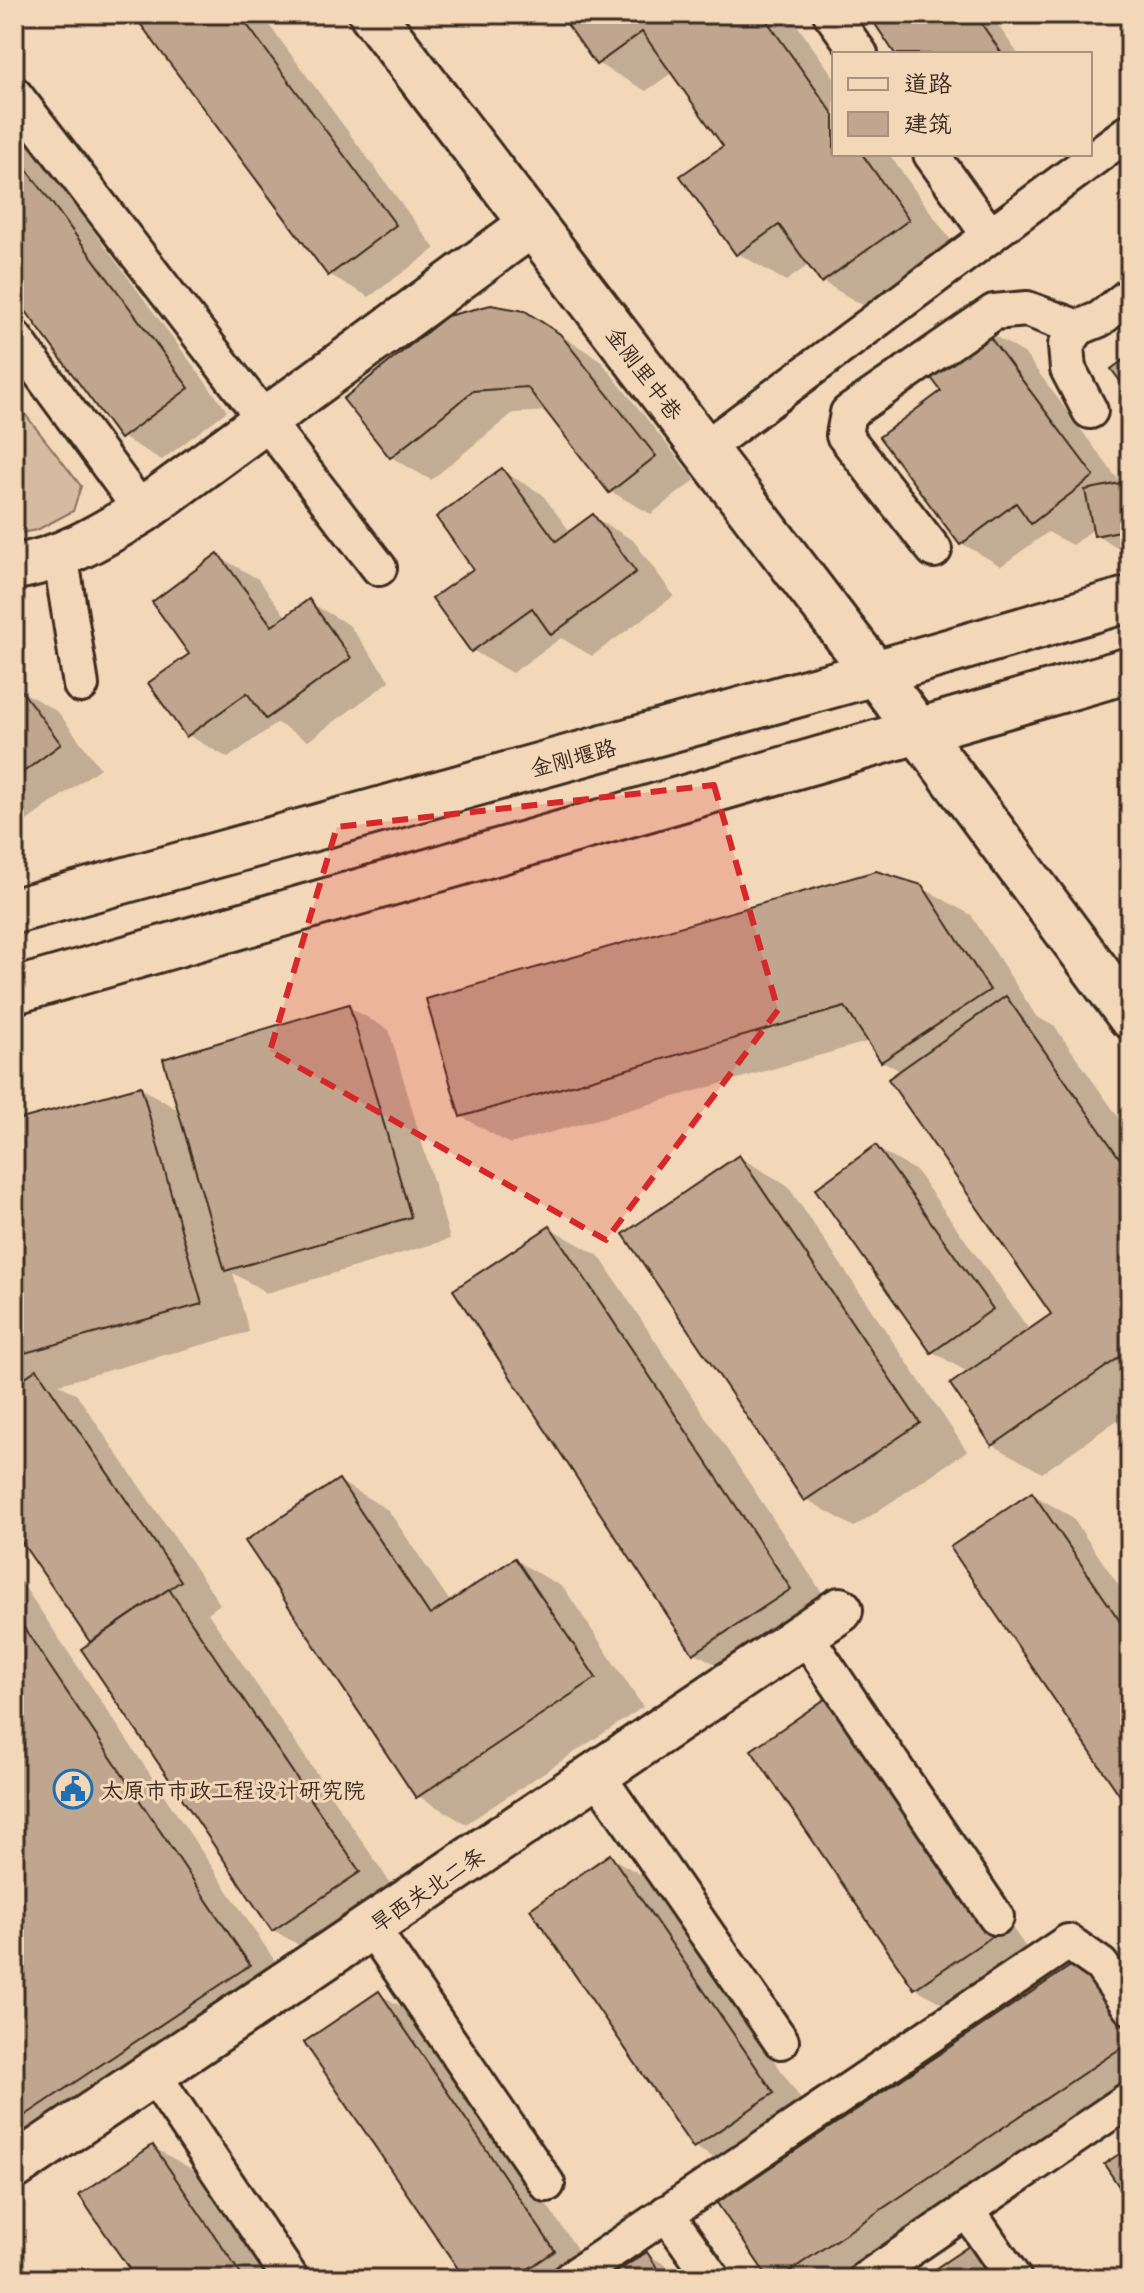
<svg xmlns="http://www.w3.org/2000/svg" width="1144" height="2293" viewBox="0 0 1144 2293" font-family="Mali,'LXGW WenKai TC',sans-serif">
	<style>
		.green { fill: #d5bba0; stroke: #88725f; stroke-width: 2 }
		.shadow { fill: #0003 }
		.building { fill: #c0a68e; stroke: #3b2a1e; stroke-width: 2 }
		.lines { fill: none; stroke-linecap: round; stroke-linejoin: round }
		.lane-casing { stroke: #3b2a1e; stroke-width: 40 }
		.street-casing { stroke: #3b2a1e; stroke-width: 50 }
		.secondary-casing { stroke: #3b2a1e; stroke-width: 50 }
		.lane { stroke: #f3d7b9; stroke-width: 34 }
		.street { stroke: #f3d7b9; stroke-width: 44 }
		.secondary { stroke: #f3d7b9; stroke-width: 44 }
		.marked { fill: #d62828; fill-opacity: 0.2; stroke: #d62828; stroke-width: 6; stroke-dasharray: 16 10; stroke-linejoin: round }
		.labels { text-anchor: middle; dominant-baseline: central; stroke-width: 6; stroke-linejoin: round; paint-order: stroke }
		.street-label { font-size: 22px; fill: #3b2a1e; stroke: #f3d7b9 }
		.poi-label { font-size: 22px; fill: #3b2a1e; stroke: #f3d7b9; text-anchor: start }
	</style>
	<rect width="100%" height="100%" fill="#f3d7b9"/>
	<filter id="ink" filterUnits="userSpaceOnUse"><feTurbulence type="fractalNoise" baseFrequency=".0125" numOctaves="2"/><feDisplacementMap in="SourceGraphic" scale="16" xChannelSelector="R" yChannelSelector="G"/><feConvolveMatrix kernelMatrix="1 2 1 2 8 2 1 2 1" color-interpolation-filters="sRGB"/></filter>
	<g filter="url(#ink)">
		<!-- green -->
		<polygon class="green" points="14,400 81,486 73,511 37,530 14,534"/>
		<!-- shadow -->
		<g class="shadow">
			<polygon points="136,14 261,14 435,249 369,297 329,274"/>
			<polygon points="563,14 789,14 834,77 834,154 889,154 957,249 871,310 823,282 810,264 786,281 737,253 725,146 673,72 646,91 597,63"/>
			<polygon points="886,14 990,14 1018,54 898,54"/>
			<polygon points="14,124 227,411 162,460 122,437 14,292"/>
			<polygon points="525,313 600,360 695,480 651,514 610,491 548,411 513,413 431,480 391,457"/>
			<polygon points="984,330 1024,353 1122,485 1130,483 1130,550 1124,551 1096,535 1095,528 1072,545 1048,532 1001,566 961,543"/>
			<polygon points="502,471 542,494 571,533 593,517 633,540 674,596 592,656 561,638 512,673 472,650 476,569"/>
			<polygon points="218,556 258,579 287,618 309,602 349,625 390,681 308,741 277,723 228,758 188,735"/>
			<polygon points="18,689 58,712 100,768 17,828 14,826 14,692"/>
			<polygon points="921,887 971,915 1036,1016 1055,1027 1130,1134 1130,1411 1042,1473 993,1445 969,1373 933,1352 818,1189 876,1148 916,1171 1030,1331 1054,1315 902,1072 882,1061 870,1041 510,1144 461,1116"/>
			<polygon points="349,1007 389,1030 450,1239 267,1293 233,1273 249,1332 59,1384 77,1395 220,1604 208,1613 399,1896 313,1953 273,1930 93,1643 14,1527 14,1123 141,1088 180,1111"/>
			<polygon points="739,1157 787,1185 967,1451 854,1527 806,1499"/>
			<polygon points="550,1228 599,1256 838,1617 743,1680 694,1652"/>
			<polygon points="339,1481 388,1510 451,1603 515,1560 564,1588 643,1707 466,1824 418,1796"/>
			<polygon points="1032,1494 1072,1517 1130,1602 1130,1807"/>
			<polygon points="14,1571 297,1994 14,2183"/>
			<polygon points="871,1721 1033,1958 955,2011 915,1988"/>
			<polygon points="610,1857 650,1880 813,2117 735,2170 695,2147"/>
			<polygon points="379,1994 419,2017 594,2274 586,2279 468,2279"/>
			<polygon points="1130,1998 1130,2092 852,2279 771,2279"/>
			<polygon points="153,2147 193,2170 267,2279 138,2279"/>
			<polygon points="969,2249 1009,2272 1014,2279 924,2279"/>
			<polygon points="647,2254 687,2278 688,2279 610,2279"/>
		</g>
		<!-- building -->
		<g class="building">
			<polygon points="133,14 239,14 396,225 328,276"/>
			<polygon points="560,14 762,14 834,115 834,154 862,154 909,220 821,283 779,225 736,255 680,176 723,146 642,32 596,65"/>
			<polygon points="883,14 975,14 1002,54 895,54 873,21"/>
			<polygon points="14,152 189,388 120,439 14,295"/>
			<polygon points="491,305 525,311 560,334 656,456 609,493 527,387 473,391 390,458 343,399 447,316"/>
			<polygon points="983,328 1094,476 1031,524 1016,503 960,545 879,437 941,391 926,371"/>
			<polygon points="1130,355 1130,394 1111,369"/>
			<polygon points="502,468 556,541 593,514 636,572 551,635 532,608 471,652 432,598 473,569 436,517"/>
			<polygon points="1130,481 1130,529 1094,536 1085,490"/>
			<polygon points="218,553 272,626 309,599 351,658 266,719 247,693 186,737 148,683 189,654 152,602"/>
			<polygon points="18,686 61,744 14,779 14,689"/>
			<polygon points="876,871 922,885 990,990 881,1062 845,1007 460,1117 426,999"/>
			<polygon points="1006,996 1130,1173 1130,1350 992,1446 950,1384 1051,1314 888,1079"/>
			<polygon points="349,1004 411,1217 225,1271 163,1059"/>
			<polygon points="141,1086 202,1304 14,1356 14,1121"/>
			<polygon points="876,1145 993,1309 931,1353 815,1189"/>
			<polygon points="739,1155 920,1423 804,1501 623,1234"/>
			<polygon points="550,1226 791,1589 693,1654 453,1290"/>
			<polygon points="37,1369 181,1581 90,1642 14,1531 14,1385"/>
			<polygon points="339,1479 430,1615 515,1558 596,1678 416,1798 245,1541"/>
			<polygon points="1032,1492 1130,1636 1130,1810 950,1547"/>
			<polygon points="169,1589 360,1872 272,1931 81,1649"/>
			<polygon points="14,1613 250,1965 14,2123"/>
			<polygon points="831,1695 994,1935 914,1989 751,1750"/>
			<polygon points="610,1854 774,2093 693,2148 530,1909"/>
			<polygon points="1081,1959 1130,2032 1130,2042 778,2279 769,2279 717,2203"/>
			<polygon points="379,1991 555,2251 513,2279 465,2279 304,2042"/>
			<polygon points="153,2145 244,2279 136,2279 79,2195"/>
			<polygon points="1130,2147 1130,2203 1104,2164"/>
			<polygon points="969,2246 991,2279 920,2279"/>
			<polygon points="647,2252 664,2279 606,2279"/>
		</g>
		<g class="lines">
			<!-- lane casing -->
			<g class="lane-casing">
				<g id="lane">
					<polyline points="831,14 860,54"/>
					<polyline points="14,94 379,568"/>
					<polyline points="931,154 990,236"/>
					<polyline points="1078,328 1066,346 1068,369 1090,411"/>
					<polyline points="14,337 142,511"/>
					<polyline points="704,449 1130,131"/>
					<polyline points="934,550 844,435 848,413 994,312 1027,309 1078,328 1100,319 1130,295"/>
					<polyline points="60,553 81,685"/>
					<polyline points="805,1635 996,1917"/>
					<polyline points="597,1775 781,2041"/>
					<polyline points="371,1927 547,2184"/>
					<polyline points="153,2074 291,2279"/>
					<polyline points="967,2210 1014,2279"/>
					<polyline points="666,2213 713,2279"/>
					<polyline points="570,2279 1068,1942 1101,1965 1130,2007"/>
					<polyline points="866,2279 1130,2099"/>
				</g>
			</g>
			<!-- street casing -->
			<g class="street-casing">
				<g id="street">
					<polyline points="372,14 875,673 1130,1016"/>
					<path d="M14,567C60,561 103,535 142,511L532,224"/>
					<polyline points="14,2167 840,1610"/>
				</g>
			</g>
			<!-- secondary casing -->
			<g class="secondary-casing">
				<g id="secondary">
					<polyline points="14,911 875,673 1130,599"/>
					<polyline points="14,991 1130,670"/>
				</g>
			</g>
			<!-- lane -->
			<use href="#lane" class="lane"/>
			<!-- street -->
			<use href="#street" class="street"/>
			<!-- secondary -->
			<use href="#secondary" class="secondary"/>
		</g>
	</g>
	<!-- marked area -->
	<path class="marked" d="M714,785L778,1010L606,1240L270,1051L337,827Z"/>
	<!-- icons -->
	<defs>
		<g id="civic-ring" transform="scale(2)"><circle r="9.5" fill="#f3d7b9" stroke="#1f6fb2" stroke-width="1.5"/><path d="M-.6-6.5H3V-4.5H.6V-3L4-1V1h2V6H-6V1h2V-1L-.6-3ZM-1.2 2.5V6h2.4V2.5Z" fill="#1f6fb2"/></g>
	</defs>
	<g fill-rule="evenodd">
		<use href="#civic-ring" x="73" y="1789"/>
	</g>
	<g class="labels">
		<!-- street labels -->
		<g class="street-label">
			<text transform="translate(645 373) rotate(53)">金刚里中巷</text>
			<text transform="translate(573 757) rotate(-15)">金刚堰路</text>
			<text transform="translate(427 1889) rotate(-34)">旱西关北二条</text>
		</g>
		<!-- poi labels -->
		<g class="poi-label">
			<text x="101" y="1789">太原市市政工程设计研究院</text>
		</g>
	</g>
	<!-- margin -->
	<rect width="1144" height="2293" fill="none" stroke="#f3d7b9" stroke-width="48"/>
	<rect x="24" y="24" width="1096" height="2245" fill="none" stroke="#3b2a1e" stroke-width="3" filter="url(#ink)"/>
	<!-- legend -->
	<rect x="832" y="52" width="260" height="104" fill="#f3d7b9" stroke="#a9927b" stroke-width="2"/>
	<rect x="848" y="78" width="40" height="12" fill="#f3d7b9" stroke="#a9927b" stroke-width="2"/>
	<text x="904" y="92" font-size="24" fill="#3b2a1e">道路</text>
	<rect x="848" y="112" width="40" height="24" fill="#c0a68e" stroke="#a9927b" stroke-width="2"/>
	<text x="904" y="132" font-size="24" fill="#3b2a1e">建筑</text>
</svg>
